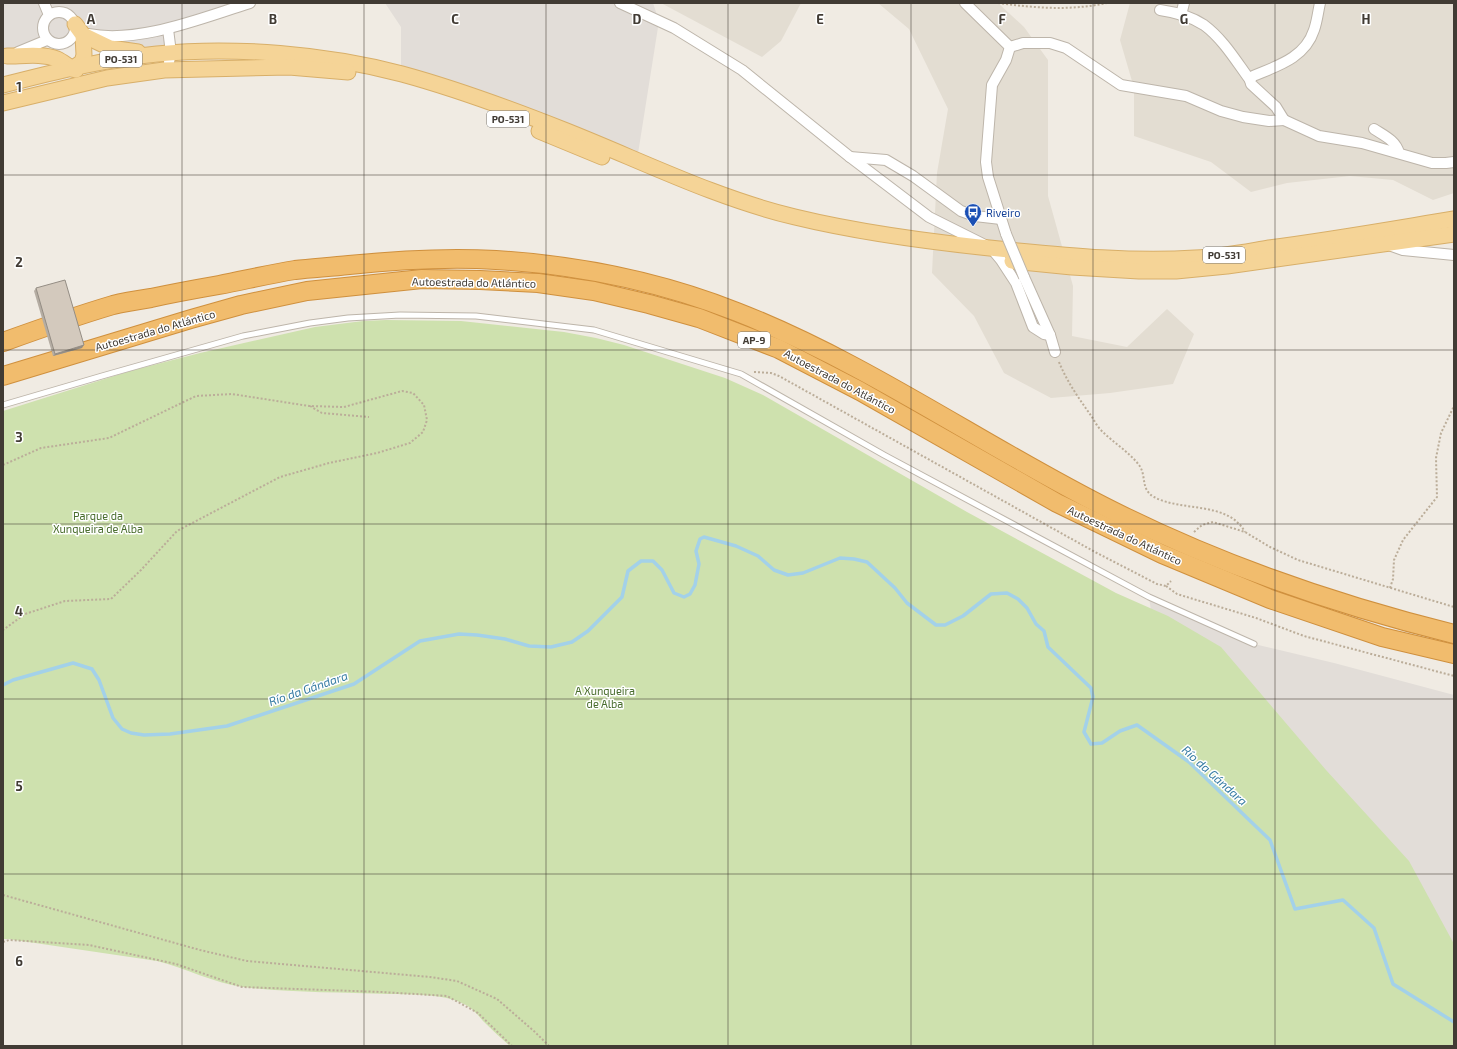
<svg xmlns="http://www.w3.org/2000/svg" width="1457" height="1049" viewBox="0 0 1457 1049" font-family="'Exo 2',sans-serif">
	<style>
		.residential { fill: #e3ddd2 }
		.industrial { fill: #e2ddd8 }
		.green { fill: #cee1ae }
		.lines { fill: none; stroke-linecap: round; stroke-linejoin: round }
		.stream { stroke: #a3d1e9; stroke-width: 3.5 }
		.service-casing { stroke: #bdb5aa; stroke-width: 7 }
		.minor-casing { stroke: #bdb5aa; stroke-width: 12 }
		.primary-casing { stroke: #d8af69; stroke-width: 17 }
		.motorway-casing { stroke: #cf903e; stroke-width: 20 }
		.path { stroke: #bbad99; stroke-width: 2; stroke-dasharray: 2 2; stroke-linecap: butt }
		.service { stroke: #fff; stroke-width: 5 }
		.minor { stroke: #fff; stroke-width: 10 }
		.primary { stroke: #f5d497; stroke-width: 15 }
		.motorway { stroke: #f1bc6d; stroke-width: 18 }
		.minor-bridge-casing { stroke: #bdb5aa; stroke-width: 12; stroke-linecap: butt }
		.minor-bridge { stroke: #fff; stroke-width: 10 }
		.wall { fill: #b5ada3 }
		.shaded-wall { fill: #948d84 }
		.building { fill: #d3c9bd; stroke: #948d84 }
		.grid { fill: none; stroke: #413b34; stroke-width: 1; stroke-opacity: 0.55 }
		.labels { text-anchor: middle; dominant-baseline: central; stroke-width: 3; stroke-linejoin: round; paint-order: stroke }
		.shield { fill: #fff; stroke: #7a7671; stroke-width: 1 }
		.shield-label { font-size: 10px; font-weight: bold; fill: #413b34 }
		.transit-label { font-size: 11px; fill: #164399; stroke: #fff; text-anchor: start }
		.street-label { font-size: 11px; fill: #413b34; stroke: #fff }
		.park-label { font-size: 11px; fill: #496d2d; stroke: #fff }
		.water-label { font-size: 12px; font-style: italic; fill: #377ca3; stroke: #fff }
		.grid-label { font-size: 13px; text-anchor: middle; font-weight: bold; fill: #413b34; stroke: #fff; stroke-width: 3; stroke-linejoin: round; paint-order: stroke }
	</style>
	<rect width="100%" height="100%" fill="#f0ebe3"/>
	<!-- residential -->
	<g class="residential">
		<polygon points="661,3 801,3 781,41 762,57"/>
		<polygon points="878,3 998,3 1024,27 1048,60 1048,196 1073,286 1072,336 1127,347 1167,309 1194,334 1173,384 1110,393 1051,398 1004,373 974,316 932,273 937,173 948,109 909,29"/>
		<polygon points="1130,3 1454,3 1454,193 1433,200 1393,180 1350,176 1287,183 1251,192 1211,162 1134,136 1134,88 1120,40"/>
	</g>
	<!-- industrial -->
	<g class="industrial">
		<polygon points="3,3 228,3 229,10 168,29 171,53 82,33 3,58"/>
		<polygon points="385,3 653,3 659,21 637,160 401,74 401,27"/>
		<polygon points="1149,597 1254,644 1334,663 1454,695 1454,993 1154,633"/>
	</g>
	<!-- green -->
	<path class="green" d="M386,320L461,321L564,332L596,338L624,345L725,378L763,395L967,512L1116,593L1168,616L1221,647L1326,770L1409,861L1454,944V1046H510C501,1038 492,1030 483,1021C478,1015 473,1009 466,1005C443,993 413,995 388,994C340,992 291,993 243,987C213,983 186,968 157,961L8,939H3V411L130,371L200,353L315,327L363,321Z"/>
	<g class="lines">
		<!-- stream -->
		<polyline class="stream" points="3,685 13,680 73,663 92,669 99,680 113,718 122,729 131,733 144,735 170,734 227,726 354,684 420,641 459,634 477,635 505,639 529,646 551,647 572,642 588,631 622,597 628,571 641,561 653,561 662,570 674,593 684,597 690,594 695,585 699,564 696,551 700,539 704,537 736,546 758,556 774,570 788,575 803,573 840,558 854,559 867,562 895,588 907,603 936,625 945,625 963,616 991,594 1007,593 1018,599 1027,608 1036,624 1044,631 1048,647 1091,688 1093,697 1084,732 1091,744 1102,743 1120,731 1137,725 1189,762 1270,840 1295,909 1343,900 1374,928 1393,984 1454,1022"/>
		<!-- service casing -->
		<g class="service-casing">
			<polyline id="service" points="3,405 102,376 243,336 310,323 348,318 400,315 476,316 594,330 741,374 884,455 1149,597 1254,644"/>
		</g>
		<!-- minor casing -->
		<g class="minor-casing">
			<g id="minor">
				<polyline points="44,3 49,15"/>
				<polyline points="620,3 674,28 742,70 850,157 929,217 991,248 1001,260 1016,283 1033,327 1044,334 1050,335"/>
				<polyline points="965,3 1010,47"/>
				<path d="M1160,10C1174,12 1192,17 1204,25C1223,39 1236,61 1250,80"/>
				<circle cx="59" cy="28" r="16"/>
				<polyline points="1181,15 1184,3"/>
				<polyline points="168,29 171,53 169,62"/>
				<path d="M88,34C139,44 201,18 250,3"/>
				<polyline points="18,52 47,40"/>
				<polyline points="1284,120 1319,136 1362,143 1432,163 1446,163 1454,162"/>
				<path d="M1374,129C1385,136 1396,141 1399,153"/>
				<polyline points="850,157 886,160 913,176 961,211 975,216 1001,219"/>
				<path d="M1006,234L988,177L986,162L992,85L1006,60L1010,47L1023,43H1050L1066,48L1121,85L1186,96L1221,111L1243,117L1269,121L1284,120L1276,107L1251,84L1250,80L1253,76C1277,66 1305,58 1314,30C1317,22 1318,12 1320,3"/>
				<polyline points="1389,245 1403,250 1454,255"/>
				<polyline points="1024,277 1050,335 1055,352"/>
			</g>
		</g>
		<!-- primary casing -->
		<g class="primary-casing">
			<g id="primary">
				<polyline points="83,35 110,48 138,52"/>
				<path d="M7,56C23,56 42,53 57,59C64,62 69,68 76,70"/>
				<polyline points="72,69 82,62 84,55 83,35 75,24"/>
				<path d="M3,85C54,72 105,59 157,54C233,46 327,54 402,74C457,89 511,109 564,130C640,160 715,198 795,217C865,234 937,243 1009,250C1071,256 1133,262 1195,258C1220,257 1245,252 1269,248C1331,240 1393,229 1454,219"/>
				<polyline points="3,103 107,78 164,70 289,67 348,72"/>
				<polyline points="539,131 602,157"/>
				<polyline points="1012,261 1072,267 1139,271 1176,271 1227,266 1454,234"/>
			</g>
		</g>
		<!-- motorway casing -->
		<g class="motorway-casing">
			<g id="motorway">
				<path d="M3,342C39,329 76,316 113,305C125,302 138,300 151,298C174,293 196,289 219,285C245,280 270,274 295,270C313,268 331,267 349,265C398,260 447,257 496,260C577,265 661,282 737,312C870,364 986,448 1113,511C1221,565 1337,605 1454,634"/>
				<polyline points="3,376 191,319 241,305 307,291 422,279 480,280 538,283 594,291 649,304 699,318 779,349 860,391 1057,503 1162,554 1270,599 1382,637 1454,654"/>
			</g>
		</g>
		<!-- path -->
		<g class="path">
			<path d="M998,3C1036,8 1069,11 1107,3"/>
			<path d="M1059,362C1067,382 1080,400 1092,417C1095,422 1098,428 1103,432C1114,443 1129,452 1139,465C1147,476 1140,489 1154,497C1182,512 1228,501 1245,532"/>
			<polyline points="754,372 771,373 779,376 1095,552 1157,584 1166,586 1171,581"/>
			<polyline points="310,406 322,413 369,417"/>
			<polyline points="3,465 41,448 109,438 196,396 232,394 309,406 344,407 402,391 413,393 424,405 427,420 423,432 410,443 377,453 329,463 280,477 177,531 141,570 111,599 65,601 25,614 3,630"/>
			<polyline points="1194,532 1202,525 1213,522 1245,532 1270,547 1298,560 1454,607"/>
			<polyline points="1166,586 1177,594 1256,618 1304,636 1454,676"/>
			<polyline points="1390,588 1393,579 1394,560 1403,540 1437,497 1436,458 1441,433 1454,406"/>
			<polyline points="3,895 200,950 247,961 430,977 457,981 497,999 535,1032 549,1046"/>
			<polyline points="3,942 9,940 89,945 176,964 242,987 382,992 447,996 478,1013 512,1046"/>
		</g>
		<!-- service -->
		<use href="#service" class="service"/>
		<!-- minor -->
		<use href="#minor" class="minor"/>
		<!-- primary -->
		<use href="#primary" class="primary"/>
		<!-- motorway -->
		<use href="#motorway" class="motorway"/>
		<!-- minor-bridge casing -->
		<g class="minor-bridge-casing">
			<polyline id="minor-bridge" points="1006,234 1024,277"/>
		</g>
		<!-- minor-bridge -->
		<use href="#minor-bridge" class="minor-bridge"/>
	</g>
	<!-- wall -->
	<polygon class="wall" points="36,288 82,348 53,356 34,291"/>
	<!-- shaded-wall -->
	<polygon class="shaded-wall" points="84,345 82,348 53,356 55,354"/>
	<!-- building -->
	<polygon class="building" points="65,280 84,345 55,354 36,288"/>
	<!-- grid -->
	<path class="grid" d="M182,3V1046M364,3V1046M546,3V1046M728,3V1046M911,3V1046M1093,3V1046M1275,3V1046M3,175H1454M3,350H1454M3,524H1454M3,699H1454M3,874H1454"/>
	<!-- icons -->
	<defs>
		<g id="bus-pin" transform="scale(0.9)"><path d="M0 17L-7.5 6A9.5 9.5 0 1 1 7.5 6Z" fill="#1a4fb4" stroke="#fff"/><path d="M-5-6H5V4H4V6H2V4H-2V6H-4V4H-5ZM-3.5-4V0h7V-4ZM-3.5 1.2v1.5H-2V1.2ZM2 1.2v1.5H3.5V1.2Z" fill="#fff"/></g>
	</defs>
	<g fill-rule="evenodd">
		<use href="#bus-pin" x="973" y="212"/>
	</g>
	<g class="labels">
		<!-- shield labels -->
		<g class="shield">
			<rect x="100" y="51" width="42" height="16" rx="3"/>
			<rect x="487" y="111" width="42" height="16" rx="3"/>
			<rect x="1203" y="247" width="42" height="16" rx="3"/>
			<rect x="738" y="332" width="32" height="16" rx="3"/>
		</g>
		<g class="shield-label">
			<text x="121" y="59">PO-531</text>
			<text x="508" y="119">PO-531</text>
			<text x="1224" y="255">PO-531</text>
			<text x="754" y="340">AP-9</text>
		</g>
		<!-- transit labels -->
		<g class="transit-label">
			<text x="986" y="212">Riveiro</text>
		</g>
		<!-- street labels -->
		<g class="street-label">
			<text transform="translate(474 282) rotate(1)">Autoestrada do Atlántico</text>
			<text transform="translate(155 330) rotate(-16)">Autoestrada do Atlántico</text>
			<text transform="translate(840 381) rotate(28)">Autoestrada do Atlántico</text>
			<text transform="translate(1125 535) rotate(25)">Autoestrada do Atlántico</text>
		</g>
		<!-- park labels -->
		<g class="park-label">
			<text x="98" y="515">Parque da<tspan x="98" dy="13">Xunqueira de Alba</tspan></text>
			<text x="605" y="690">A Xunqueira<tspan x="605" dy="13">de Alba</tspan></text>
		</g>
		<!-- water labels -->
		<g class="water-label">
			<text transform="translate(308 688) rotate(-19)">Río da Gándara</text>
			<text transform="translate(1215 775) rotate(42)">Río da Gándara</text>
		</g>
	</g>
	<g class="grid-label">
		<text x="91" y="24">A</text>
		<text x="273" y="24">B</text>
		<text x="455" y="24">C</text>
		<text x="637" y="24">D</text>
		<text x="820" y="24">E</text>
		<text x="1002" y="24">F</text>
		<text x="1184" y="24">G</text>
		<text x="1366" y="24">H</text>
		<text x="19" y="92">1</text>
		<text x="19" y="267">2</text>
		<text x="19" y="442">3</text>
		<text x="19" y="616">4</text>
		<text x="19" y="791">5</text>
		<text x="19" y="966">6</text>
	</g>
	<!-- border -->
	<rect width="1457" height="1049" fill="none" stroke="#413b34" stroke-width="8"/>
</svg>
